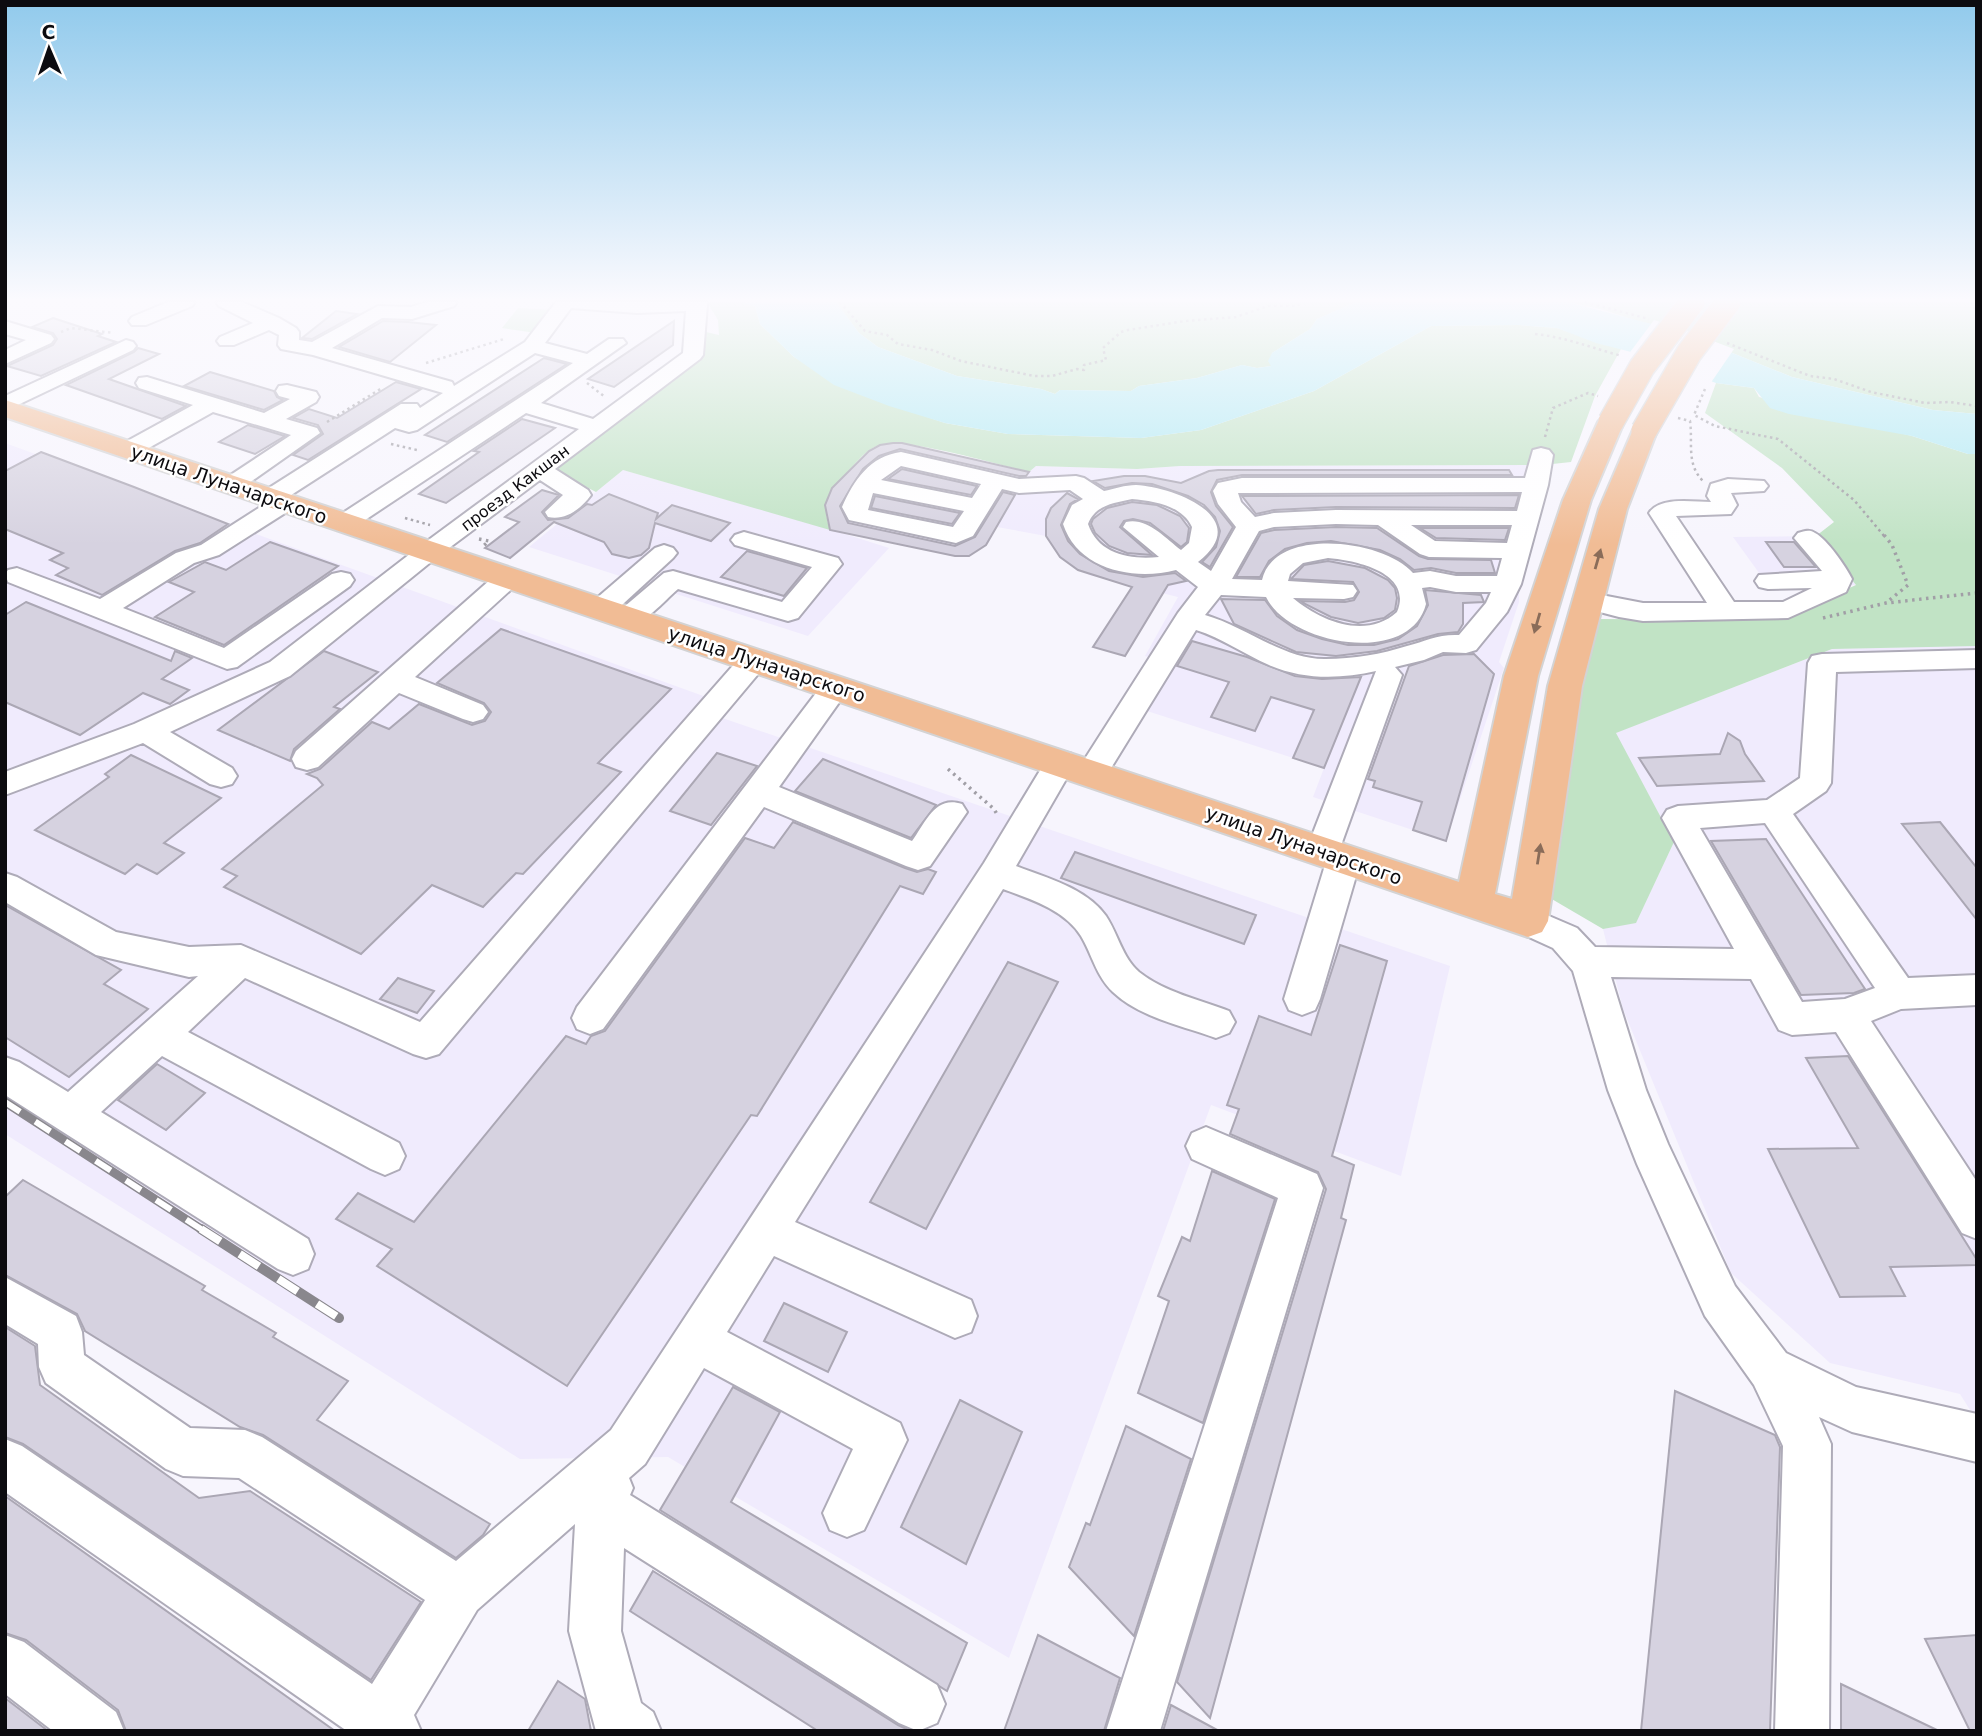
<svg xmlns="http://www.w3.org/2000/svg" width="1982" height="1736" viewBox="0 0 1982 1736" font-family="'DejaVu Sans',sans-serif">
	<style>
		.built { fill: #f0ebfd }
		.green { fill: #c1e3c5 }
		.water { fill: #b0eaf3 }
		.pier { fill: #f7f5fd }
		.building { fill: #d6d2e0; stroke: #aba7b4; stroke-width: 2 }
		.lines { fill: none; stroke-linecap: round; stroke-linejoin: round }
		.minor-casing { stroke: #aeabb8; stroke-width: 4 }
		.major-casing { stroke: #d3d3d4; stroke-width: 4 }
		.path-far1 { stroke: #a19fa6; stroke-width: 2.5; stroke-dasharray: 2.5 3.5; stroke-linecap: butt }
		.path { stroke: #a19fa6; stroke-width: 3.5; stroke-dasharray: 2.5 4.5; stroke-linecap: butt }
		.minor { fill: #fff; fill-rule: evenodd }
		.major { fill: #f1bc95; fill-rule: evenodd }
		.rail-far1-casing { stroke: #89878d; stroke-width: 9 }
		.rail-casing { stroke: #89878d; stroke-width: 10 }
		.rail-far1 { stroke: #fff; stroke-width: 6; stroke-dasharray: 18; stroke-linecap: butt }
		.rail { stroke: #fff; stroke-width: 8; stroke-dasharray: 23; stroke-linecap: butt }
		.major-bridge-casing { stroke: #d3d3d4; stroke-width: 28; stroke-linecap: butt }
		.major-bridge { stroke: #f1bc95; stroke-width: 25 }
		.oneway { fill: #8a6c59 }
		.labels { text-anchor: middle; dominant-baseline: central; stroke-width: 5; stroke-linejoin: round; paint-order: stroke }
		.far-street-label { font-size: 16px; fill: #0c0b0f; stroke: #fff }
		.street-label { font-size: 19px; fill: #0c0b0f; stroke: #fff }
	</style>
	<rect width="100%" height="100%" fill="#f7f5fd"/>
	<!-- built -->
	<g class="built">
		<polygon points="5,443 706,697 696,709 1450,966 1401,1176 1211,1105 1009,1658 668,1457 520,1459 5,1134"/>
		<polygon points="893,443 902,443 1029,472 1036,466 1137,469 1180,466 1543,465 1519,557 1519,602 1499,662 1504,668 1446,841 1313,797 1324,768 1144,710 1171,664 1145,656 1178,597 1089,575 1060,557 1046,536 997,527 986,545 969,556 955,556 842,533 889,548 808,636 529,547 623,470 829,529 825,505 832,488 869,451 880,445"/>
		<polygon points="1816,536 1856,585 1770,588 1733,537"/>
		<polygon points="1977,645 1977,1421 1960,1394 1830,1363 1731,1273 1623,1009 1603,929 1636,922 1674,842 1615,733 1832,649"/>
	</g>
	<!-- green -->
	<g class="green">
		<path d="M707,302H744L755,306L760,324L794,357L862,395L945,423L1008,434L1141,438L1201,430L1314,391L1431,326L1518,325L1557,328L1621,349L1595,396L1571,462L1543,465L1180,466L1137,469L1036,466L1029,472C998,465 906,437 880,445C865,449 854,466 843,477C827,494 822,507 830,530L623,470L596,492L552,469L661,389L701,353L700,341L706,332L719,335L718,320Z"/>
		<polygon points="836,302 1356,302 1317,319 1310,329 1272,353 1271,366 1257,368 1242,365 1197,378 1139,386 1131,391 1060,390 1055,394 1041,389 957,376 878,347 859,333"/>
		<polygon points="1568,302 1977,302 1977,414 1933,410 1792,377 1725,350 1604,310"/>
		<polygon points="518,308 555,310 536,333 502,328"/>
		<polygon points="1716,383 1754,388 1759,397 1912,436 1968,454 1977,454 1977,646 1832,649 1616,733 1674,842 1636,923 1603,929 1550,898 1569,740 1595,619 1779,620 1856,585 1816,536 1834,522 1782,468 1705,413"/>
	</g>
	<!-- water -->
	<polygon class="water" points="836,302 859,333 878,347 957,376 1041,389 1055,394 1060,390 1131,391 1139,386 1197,378 1242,365 1257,368 1271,366 1268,361 1272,353 1310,329 1317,319 1356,302 1568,302 1678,331 1792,377 1933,410 1977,414 1977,454 1968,454 1912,436 1789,414 1770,408 1754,388 1716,383 1643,355 1596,343 1557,328 1518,325 1431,326 1314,391 1201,430 1141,438 1008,434 945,423 889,406 834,385 794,357 760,324 755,306 742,303"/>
	<!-- pier -->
	<polygon class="pier" points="1654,320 1679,328 1734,349 1710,384 1628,355"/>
	<!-- building -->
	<g class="building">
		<polygon points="336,311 357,314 312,339 302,338"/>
		<polygon points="53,318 102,334 98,336 116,342 41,376 7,366 53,345 57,339 53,333 32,327"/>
		<polygon points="383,321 408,322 436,325 390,362 339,347"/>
		<polygon points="674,321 673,345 614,387 588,379"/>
		<polygon points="138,348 159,354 109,379 186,406 162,419 66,385 134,352"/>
		<polygon points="544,358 567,364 447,442 425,435"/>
		<polygon points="210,372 274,391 277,397 283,400 264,410 184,386"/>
		<polygon points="396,382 421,389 308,460 293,455 323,434 318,425 293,418 309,409 337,418"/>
		<polygon points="522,419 555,428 446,503 419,494 479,452 474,451"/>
		<polygon points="248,425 285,436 255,454 219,442"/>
		<polygon points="893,443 902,443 1029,472 1026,476 1019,476 900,449 879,456 863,469 840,506 848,523 955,546 975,537 1003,492 1015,495 986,545 969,556 955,556 830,530 825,505 832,488 869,451 880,445"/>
		<polygon points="41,452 134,487 228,524 200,543 175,551 102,595 56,575 68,568 50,560 63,553 5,529 5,471"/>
		<polygon points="902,469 977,486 971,495 888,479"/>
		<polygon points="1218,470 1509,470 1512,475 1242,475 1217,480 1211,492 1216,506 1233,527 1210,567 1202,562 1216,547 1220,531 1215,517 1204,505 1188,496 1152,484 1132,483 1105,488 1093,481 1124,476 1145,476 1181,483 1209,471"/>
		<polygon points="542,490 559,495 542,512 548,520 568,518 587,504 592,505 609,494 658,513 656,519 672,505 730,523 711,541 655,523 649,548 641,555 629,558 612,554 604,542 554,522 510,558 485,548 519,522 505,517"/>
		<polygon points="1067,493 1078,499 1070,504 1061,525 1068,541 1080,554 1109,571 1143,577 1175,573 1186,581 1168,585 1125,656 1093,647 1132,587 1078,570 1060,557 1046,536 1046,519 1051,508"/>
		<polygon points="1519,495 1515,508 1336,507 1274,510 1256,514 1242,496"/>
		<polygon points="875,496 960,513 952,524 871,508"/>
		<polygon points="1132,502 1157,505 1180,516 1189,528 1187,542 1181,547 1150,523 1133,519 1124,521 1120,527 1152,555 1127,553 1109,546 1095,533 1091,524 1093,519 1107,508"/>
		<polygon points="1336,527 1377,528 1419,556 1428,559 1491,560 1495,573 1456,573 1431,568 1414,570 1400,559 1380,550 1331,541 1307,543 1285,549 1269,561 1260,577 1236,577 1261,533 1274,530"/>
		<polygon points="1420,528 1509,528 1505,540 1436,538"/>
		<polygon points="270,542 338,566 224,645 155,617 194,592 169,582 205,562 226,570"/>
		<polygon points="1766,542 1794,542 1816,567 1784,567"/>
		<polygon points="747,551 807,568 784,596 721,577"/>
		<polygon points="1328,561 1365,568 1388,580 1395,588 1397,598 1395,610 1384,618 1358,623 1331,617 1305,604 1301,601 1345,602 1354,600 1359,592 1353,582 1291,579 1304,565"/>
		<polygon points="1425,590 1481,595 1484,602 1463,603 1463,624 1458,632 1438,634 1377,651 1336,656 1296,652 1234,624 1221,599 1265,600 1277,616 1297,630 1322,639 1348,645 1374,645 1398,639 1417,626 1428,605"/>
		<polygon points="26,602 171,661 175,651 192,658 162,679 189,690 170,704 143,693 80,735 5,702 5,615"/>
		<polygon points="501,629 671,689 598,763 621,772 523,874 516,873 483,907 432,885 361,954 224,887 237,876 222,869 323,785 317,778 307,774 320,769 372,722 389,729 419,704 472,725 485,721 491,712 484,703 437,683"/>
		<polygon points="1192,641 1247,657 1295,676 1322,679 1361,677 1324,768 1293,758 1314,710 1271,697 1255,731 1211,717 1229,682 1177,666"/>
		<polygon points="324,651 378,672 334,707 340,709 294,749 290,761 218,730"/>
		<polygon points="1474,654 1494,674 1446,841 1413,830 1422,802 1373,787 1375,781 1368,779 1409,666 1443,655"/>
		<polygon points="1728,733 1740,741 1745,754 1764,781 1657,786 1639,758 1720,754"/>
		<polygon points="717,753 757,766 711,825 670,811"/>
		<polygon points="131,755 221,798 164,843 184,853 157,874 137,864 125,874 35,830 109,777 105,774"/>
		<polygon points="823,759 936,805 911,838 795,791"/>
		<polygon points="793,822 905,868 917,872 928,869 936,872 923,894 900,886 757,1116 751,1115 567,1386 377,1266 392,1249 336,1219 358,1193 414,1222 566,1036 586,1044 591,1036 605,1031 745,838 774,848"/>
		<polygon points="1940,822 1977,868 1977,920 1902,824"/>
		<polygon points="1766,839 1847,962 1865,989 1854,993 1801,995 1711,841"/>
		<polygon points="1075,852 1256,915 1244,944 1061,878"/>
		<polygon points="5,905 121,970 104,984 148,1009 69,1077 5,1037"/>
		<polygon points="1340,945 1387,961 1332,1156 1354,1165 1341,1218 1346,1220 1210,1718 1177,1682 1326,1189 1318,1172 1230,1134 1239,1109 1227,1105 1259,1016 1311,1035"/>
		<polygon points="1008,962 1058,982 926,1229 870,1202"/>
		<polygon points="398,978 434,991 417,1013 380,999"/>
		<polygon points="1848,1056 1977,1260 1977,1265 1890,1267 1905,1296 1840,1297 1768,1149 1858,1148 1806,1058"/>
		<polygon points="157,1064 205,1093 166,1130 118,1100"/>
		<polygon points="1212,1171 1275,1199 1203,1423 1138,1393 1169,1301 1158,1296 1182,1237 1190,1241"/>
		<polygon points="23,1180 205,1286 202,1290 276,1333 273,1337 348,1381 317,1420 490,1524 483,1535 456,1558 263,1435 240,1427 85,1331 77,1314 5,1275 5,1197"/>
		<polygon points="784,1303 847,1332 828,1372 764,1341"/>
		<polygon points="5,1327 35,1346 40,1385 199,1498 250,1491 421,1602 371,1680 23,1444 5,1437"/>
		<polygon points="733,1387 780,1412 731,1502 967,1643 947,1691 660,1510"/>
		<polygon points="1675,1391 1775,1435 1780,1447 1770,1731 1641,1731"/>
		<polygon points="960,1400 1022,1432 966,1564 901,1527"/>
		<polygon points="1126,1426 1191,1459 1134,1636 1069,1567 1086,1523 1090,1525"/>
		<polygon points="5,1496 335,1731 126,1731 118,1710 26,1640 5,1633"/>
		<polygon points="653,1571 898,1725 911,1731 818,1731 630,1611"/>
		<polygon points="1038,1635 1120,1678 1104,1731 1004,1731"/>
		<polygon points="1977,1635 1977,1731 1970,1731 1925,1639"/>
		<polygon points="558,1681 585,1699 591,1731 528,1731"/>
		<polygon points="1841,1684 1939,1731 1841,1731"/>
		<polygon points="5,1698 48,1731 5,1731"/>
		<polygon points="1171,1705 1219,1731 1163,1731"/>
	</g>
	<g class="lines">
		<!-- minor casing -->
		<g class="minor-casing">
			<g id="minor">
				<polygon points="168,302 195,302 192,306 146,325 132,325 129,321 132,317"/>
				<path d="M216,302H242L279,318L296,328L299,332V340L312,342L378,306L411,307L427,302H457L454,306L412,319L382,318L332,348L452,382L454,386L525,342L556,302H707V305L703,355L700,359L555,469L588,490L591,495C581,509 565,521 548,517L545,512L563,495L540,480L437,557L290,676L170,732L232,768L237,776L232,784L221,787L210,784L143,743L5,795V772L134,724L270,662L419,547L579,429L526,413L353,528L344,530L335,528L332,523L335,518L573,363L535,353L417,430L409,432L395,428L288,497L296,503L293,508L219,555L194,563L123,608L224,648L332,574L341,572L350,574L354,580L350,586L237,667L227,669L8,582L5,574L8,570L17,568L100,599L176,553L201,545L265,504L258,498L261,493L401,404H417L420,408L443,393L313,355L281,349L278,345L279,335L269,330L234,345H220L217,341L220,337L253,323L219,306ZM571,308L637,313L686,311L683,353L593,419L541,403L626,343L623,339H609L587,354L545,343Z"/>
				<polygon points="5,321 51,335 54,339 51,343 5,364 5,350 26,340 5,334"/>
				<polygon points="126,340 133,342 136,346 133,350 5,411 5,396"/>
				<polygon points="147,377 264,413 290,399 279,396 276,391 279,386 287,385 316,392 319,397 316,402 286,419 317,428 320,433 239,490 231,492 223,490 219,485 223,480 291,435 213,412 136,455 120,455 116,450 120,445 193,405 139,388 136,383 139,378"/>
				<path d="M1541,448L1549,450L1553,455L1548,485L1521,584L1507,612L1476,650L1466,653L1443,652L1424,660L1395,667L1402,675L1340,848L1356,850L1361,859L1320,999L1315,1010L1302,1015L1289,1010L1284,999L1326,862L1310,860L1306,851L1376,671C1340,679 1304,680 1269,665C1244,654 1222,638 1196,630L1103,781L1092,784L1081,781L1077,773L1081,765L1178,613L1198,587L1176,570C1134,581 1078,570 1063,524L1072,505L1083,499L1070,490L1019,493L1002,489L973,536L956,543L849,520L842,507C854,480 870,456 901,452L1019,479L1076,476L1084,478L1104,491C1114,489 1125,485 1136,485C1174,487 1255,518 1198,562L1211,571L1236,527L1218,504L1213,491L1218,483L1242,478H1525L1533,450ZM901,466L981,484L972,498L881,480ZM1522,492L1517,511L1336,510L1274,513L1255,517L1241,502L1238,493ZM873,493L964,511L953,527L868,510ZM1132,499C1153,501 1182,505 1192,527L1189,543L1181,550C1165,538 1147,517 1126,522L1123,527L1159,557C1130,560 1098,554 1088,524C1095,505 1114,503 1132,499ZM1336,524L1378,525L1420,554L1429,557L1502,558L1497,576H1456L1430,571L1413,573C1384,539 1274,526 1262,580L1232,579L1259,531L1274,527ZM1411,525H1512L1507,543L1435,541ZM1328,558C1354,560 1414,572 1397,612C1366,640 1320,621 1293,598L1344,599L1353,597L1357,591L1353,585L1288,581L1290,574L1303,563ZM1430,587L1456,592H1491L1486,603L1459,635C1438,634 1426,641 1407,646C1382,654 1353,659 1326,659C1284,660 1245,626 1205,615L1221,595L1266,597C1289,645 1410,667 1426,604L1422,588Z"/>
				<path d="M1728,479L1764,481L1768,486L1764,491L1731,493L1737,505L1731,514L1676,516L1734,602H1783L1812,588L1768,589L1759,587L1755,581L1759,575L1822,571L1794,538L1798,533C1804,531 1810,529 1815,533C1827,539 1846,567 1852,579L1846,592L1788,618L1643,621L1619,617L1577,606L1573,600L1577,594L1586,592L1643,603H1707L1649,513C1660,496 1693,502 1711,502L1707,496L1711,484Z"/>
				<path d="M744,532L838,558L842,564L798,618L788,621L678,589C661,603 642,630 618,624L614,618L618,612L664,573L673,571L782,602L812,567L735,545L731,540L735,535Z"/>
				<polygon points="664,545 673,548 677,553 673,558 611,615 601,617 591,615 588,609 591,603 655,548"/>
				<polygon points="508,570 517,572 521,578 517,584 415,677 483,705 488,712 483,719 473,722 463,719 399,693 318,767 307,770 296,767 292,759 296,751 499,572"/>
				<path d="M1977,650V668L1836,672L1831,783L1826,791L1793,814L1908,978L1977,975V1005L1901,1009L1871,1021L1977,1182V1239L1962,1233L1836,1032L1792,1035L1779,1030L1751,979L1611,977L1646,1090L1668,1144L1735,1286L1786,1353L1856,1387L1977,1414V1462L1852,1432L1819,1417L1831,1444L1829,1731H1775L1783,1446L1754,1385L1705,1316L1637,1164L1608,1090L1573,971L1553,948L1516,931L1511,921L1516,911L1528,907L1577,928L1595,947L1734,949L1662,818L1667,810L1678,806L1767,800L1800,778L1808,663L1812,656L1822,654ZM1765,823L1875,988L1845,999L1802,1002L1700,828Z"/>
				<polygon points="754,651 764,653 768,660 764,667 439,1054 426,1058 413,1054 245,978 188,1032 399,1143 405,1156 399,1169 385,1175 371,1169 162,1056 101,1112 308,1239 314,1254 308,1269 293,1275 278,1269 5,1095 5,1057 19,1062 68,1092 198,976 189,977 96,955 5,902 5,873 17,877 116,932 189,947 241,945 420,1022 744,653"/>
				<path d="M836,677L846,680L850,687L779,787L912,841C926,822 935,795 962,804L967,812L930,866L918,870L906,866L764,807L603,1029L590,1034L577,1029L572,1018L577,1007L826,680Z"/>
				<path d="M1061,751L1072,754L1076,762L1016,866C1047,878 1086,888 1106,916C1118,934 1122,957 1139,972C1164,992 1200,1000 1229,1011L1235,1022L1229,1033L1216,1038C1183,1026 1139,1017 1113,992C1096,976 1092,954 1081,936C1065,910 1030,899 1003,889L795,1222L971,1300L977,1316L971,1332L955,1338L774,1256L727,1332L900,1423L907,1440L864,1530L847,1537L830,1530L823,1513L853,1449L704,1368L645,1464L629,1478L633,1488L630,1495L937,1685L945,1704L937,1723L918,1731L899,1723L624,1548L621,1631L641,1703L653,1712L661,1731H596L569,1631L575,1524L477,1610L414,1715L421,1731H347L5,1492V1439L22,1446L372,1684L425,1600L239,1478L183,1476L166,1469L46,1383L39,1367L38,1344L5,1324V1277L76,1316L82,1332L84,1355L190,1428L245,1430L262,1437L456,1561L611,1430L984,863L1050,754Z"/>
				<polygon points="1206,1127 1317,1174 1323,1188 1160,1731 1106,1731 1278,1198 1192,1159 1186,1146 1192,1133"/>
				<polygon points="5,1635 24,1642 116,1712 124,1731 53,1731 5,1694"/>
			</g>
		</g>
		<!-- major casing -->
		<g class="major-casing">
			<polygon id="major" points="5,400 1459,882 1504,676 1563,500 1598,422 1602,417 1611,414 1620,417 1624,422 1591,500 1538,676 1495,894 1512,899 1548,686 1599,509 1635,425 1644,423 1653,425 1657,431 1627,509 1582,686 1548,921 1542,932 1528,937 5,417"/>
		</g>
		<!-- path-far1 -->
		<g class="path-far1">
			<polyline points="840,302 865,331 887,335 898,344 932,350 961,361 1034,376 1052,376 1077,369 1084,370 1084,365 1106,360 1103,348 1121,332 1128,330 1185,321 1236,317 1268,306 1297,306 1302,302"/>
			<polyline points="1585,302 1649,319"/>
			<polyline points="1971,302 1977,311"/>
			<polyline points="61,332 71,328 114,333"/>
			<path d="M1535,334C1565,337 1592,348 1622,356"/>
			<polyline points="1727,343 1810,376 1834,379 1871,392 1925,403 1950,402 1977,406"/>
			<polyline points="426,363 504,339"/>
			<polyline points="587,383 605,397"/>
			<polyline points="1705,389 1694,415 1715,426 1778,439 1854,500 1885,537"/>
			<path d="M1678,418L1690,421C1693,443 1686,464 1703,481"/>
			<polyline points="327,422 382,388"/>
			<polyline points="1545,437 1553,408 1588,393 1598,396"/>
			<polyline points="391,444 417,450"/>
			<polyline points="405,518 430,525"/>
		</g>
		<!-- path -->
		<g class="path">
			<polyline points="1884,535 1892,545 1908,585 1886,603"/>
			<polyline points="479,539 489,541 482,547"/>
			<polyline points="1823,618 1886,603 1977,593"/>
			<polyline points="948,769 994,809 998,816"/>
		</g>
		<!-- minor -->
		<use href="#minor" class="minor"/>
		<!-- major -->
		<use href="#major" class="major"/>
		<!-- rail-far1 casing -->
		<g class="rail-far1-casing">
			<polyline id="rail-far1" points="5,1102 204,1231"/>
		</g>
		<!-- rail casing -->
		<g class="rail-casing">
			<polyline id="rail" points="201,1229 339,1318"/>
		</g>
		<!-- rail-far1 -->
		<use href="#rail-far1" class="rail-far1"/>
		<!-- rail -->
		<use href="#rail" class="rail"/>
		<!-- major-bridge casing -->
		<g class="major-bridge-casing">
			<g id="major-bridge">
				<polyline points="1611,422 1642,367 1692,302"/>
				<polyline points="1644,431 1689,353 1728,302"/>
			</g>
		</g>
		<!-- major-bridge -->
		<use href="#major-bridge" class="major-bridge"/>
	</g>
	<!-- one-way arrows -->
	<defs><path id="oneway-solid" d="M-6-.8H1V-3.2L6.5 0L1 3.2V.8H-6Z" transform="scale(1.75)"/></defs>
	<g class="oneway">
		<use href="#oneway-solid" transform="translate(1598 559) rotate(-74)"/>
		<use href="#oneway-solid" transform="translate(1537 623) rotate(106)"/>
		<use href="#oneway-solid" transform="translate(1539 854) rotate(-81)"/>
	</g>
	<!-- sky -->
	<linearGradient id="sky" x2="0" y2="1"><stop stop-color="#91caec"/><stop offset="0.55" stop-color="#fbfafe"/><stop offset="1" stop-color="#fbfafe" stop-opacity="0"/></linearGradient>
	<rect width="1982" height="545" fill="url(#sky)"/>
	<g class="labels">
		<!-- far-street labels -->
		<g class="far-street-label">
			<text transform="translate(515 488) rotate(-37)">проезд Какшан</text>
		</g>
		<!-- street labels -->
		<g class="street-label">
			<text transform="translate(229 484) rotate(19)">улица Луначарского</text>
			<text transform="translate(767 664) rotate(18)">улица Луначарского</text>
			<text transform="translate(1304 845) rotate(19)">улица Луначарского</text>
		</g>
	</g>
	<!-- border -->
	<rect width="1982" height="1736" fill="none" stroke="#0c0b0f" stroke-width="14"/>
	<!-- north arrow -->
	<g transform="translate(49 49) rotate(358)" stroke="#ffffff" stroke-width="5" paint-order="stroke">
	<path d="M0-5L12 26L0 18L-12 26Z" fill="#0c0b0f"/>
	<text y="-10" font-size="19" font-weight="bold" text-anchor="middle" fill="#0c0b0f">С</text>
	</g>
</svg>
